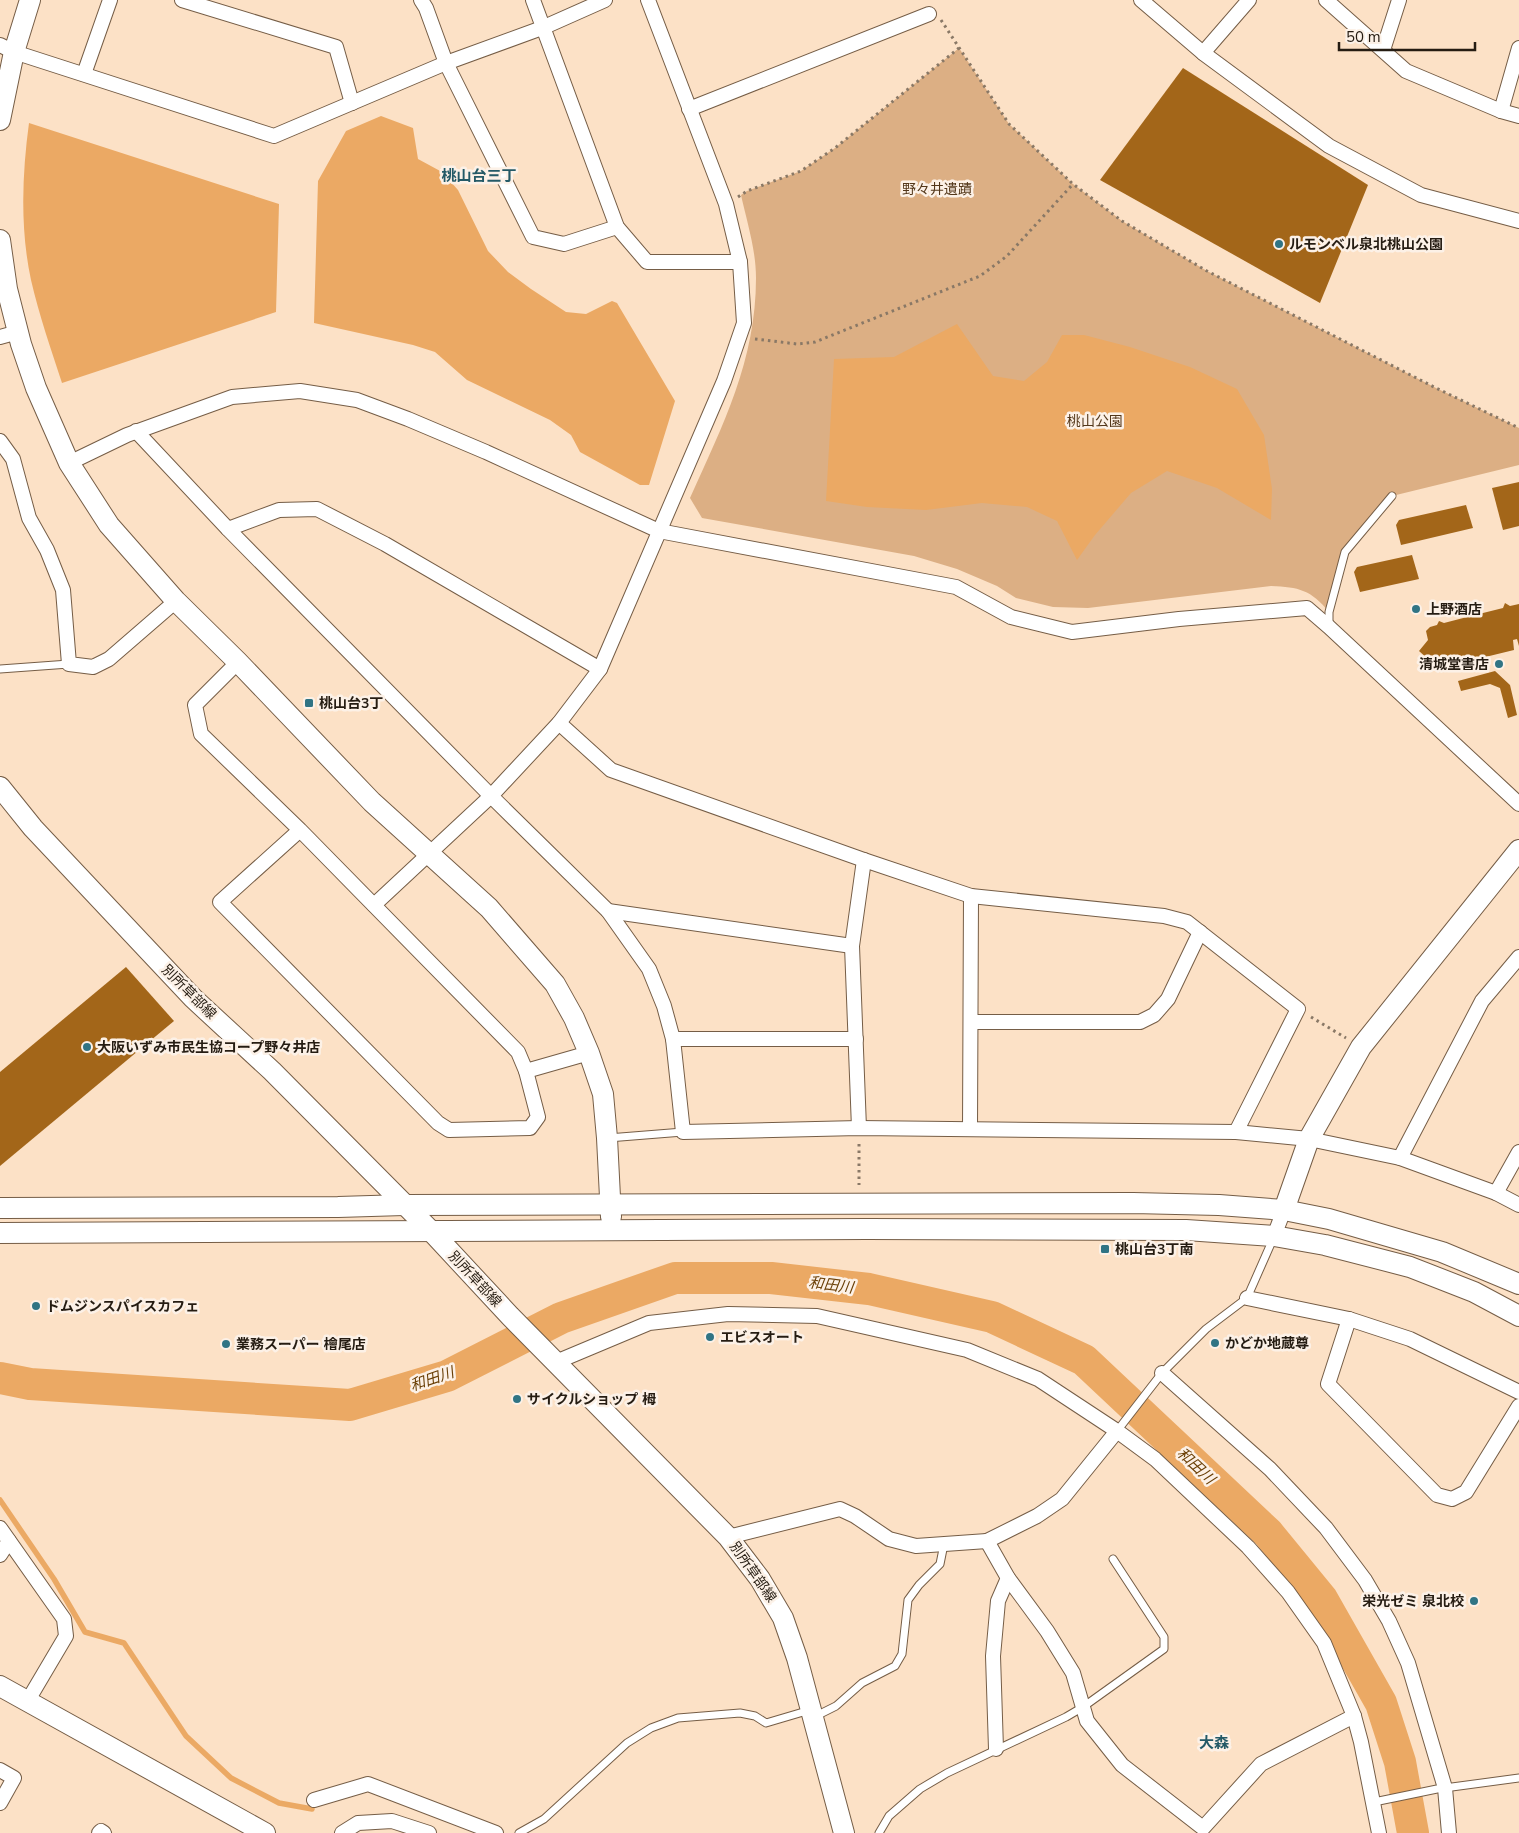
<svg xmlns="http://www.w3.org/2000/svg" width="1519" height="1833" viewBox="0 0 1519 1833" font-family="'Nunito Sans','Noto Sans JP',sans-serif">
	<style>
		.green { fill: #dcaf84 }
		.water { fill: #eba964 }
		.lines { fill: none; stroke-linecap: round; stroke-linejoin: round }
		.stream { stroke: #eba964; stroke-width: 5.5 }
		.river { stroke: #eba964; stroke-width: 32 }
		.building { fill: #a36619 }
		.lane-casing { stroke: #755d46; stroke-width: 9 }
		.street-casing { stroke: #755d46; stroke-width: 16 }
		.secondary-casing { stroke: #755d46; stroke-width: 22 }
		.path { stroke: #897866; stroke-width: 3; stroke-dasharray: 2.5 4; stroke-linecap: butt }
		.lane { stroke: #fff; stroke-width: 7 }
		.street { stroke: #fff; stroke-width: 14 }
		.secondary { stroke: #fff; stroke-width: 20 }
		.poi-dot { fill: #307484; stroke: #fcf1e7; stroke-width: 2 }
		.labels { text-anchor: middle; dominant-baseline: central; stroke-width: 5; stroke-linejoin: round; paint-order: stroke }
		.park-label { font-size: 14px; fill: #53371a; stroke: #fcf1e7 }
		.poi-label { font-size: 14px; font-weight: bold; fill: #251c12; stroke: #fcf1e7; text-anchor: start }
		.street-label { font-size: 14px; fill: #251c12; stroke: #fcf1e7 }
		.neighbourhood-label { font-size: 15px; font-weight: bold; fill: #245a67; stroke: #fcf1e7 }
		.water-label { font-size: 15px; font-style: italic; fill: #6a3f06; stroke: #fcf1e7 }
	</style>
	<rect width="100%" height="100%" fill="#fce1c6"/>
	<!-- green -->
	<path class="green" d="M959,48L1009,124L1073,184L1122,221L1207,271L1436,388L1519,428V465L1392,496L1345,552L1329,612C1311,590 1299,587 1271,586L1088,608L1053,607L1016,598L997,586L957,569L914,556L702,518L690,498C723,425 756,360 756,278C756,250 747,222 741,195L747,191L801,171L835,148Z"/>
	<!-- water -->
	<g class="water">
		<polygon points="381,116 413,128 418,159 442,172 458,190 488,251 508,272 531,289 566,312 586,314 612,301 617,303 675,401 649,485 640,485 580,452 571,435 550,420 467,380 435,352 413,345 314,323 318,181 346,131"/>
		<path d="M29,123L279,204L276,312L62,383C51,349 39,315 31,280C20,229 22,174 29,123Z"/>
		<polygon points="957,324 993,376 1024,381 1047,362 1062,335 1084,335 1130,347 1190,367 1237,389 1264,435 1272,489 1271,520 1217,488 1167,471 1131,493 1095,535 1077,560 1057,521 1027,507 982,503 926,510 867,507 826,501 834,359 894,357"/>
	</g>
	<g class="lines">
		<!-- stream -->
		<polyline class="stream" points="0,1500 54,1579 85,1632 124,1643 186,1736 231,1778 279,1803 312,1809"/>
		<!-- river -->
		<polyline class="river" points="0,1378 30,1384 350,1405 447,1376 561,1318 675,1278 771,1278 869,1289 992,1317 1084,1360 1268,1533 1322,1599 1381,1703 1400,1762 1413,1833"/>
	</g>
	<!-- building -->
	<g class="building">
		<polygon points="1183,68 1368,185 1320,303 1100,180"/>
		<polygon points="1519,482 1519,526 1503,530 1492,488"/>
		<polygon points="1466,505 1473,528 1401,545 1396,525 1399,520"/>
		<polygon points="1412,555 1419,579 1360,592 1354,572 1357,567"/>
		<polygon points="1505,603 1510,606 1519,604 1519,646 1517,639 1513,640 1514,650 1436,669 1435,663 1431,664 1429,662 1428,659 1419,651 1428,640 1426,631 1430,627 1437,625 1439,621 1444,623 1471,616 1474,611 1479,614 1503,608"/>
		<polygon points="1495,671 1510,685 1517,715 1508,718 1500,688 1490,684 1461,691 1458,681"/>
		<polygon points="126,967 174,1021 0,1166 0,1072"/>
	</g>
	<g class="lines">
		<!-- lane casing -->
		<g class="lane-casing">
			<g id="lane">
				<polyline points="1329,627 1329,612 1345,552 1392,496"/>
				<polyline points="0,669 69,664"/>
				<polyline points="608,1138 683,1132"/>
				<polyline points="1117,1431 1162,1373 1206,1329 1247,1298 1273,1239"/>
				<polyline points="816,1716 836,1706 862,1683 895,1666 902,1654 908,1600 919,1585 940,1564 944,1544"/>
				<polyline points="1374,1802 1437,1789 1519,1778"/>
				<polyline points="519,1833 544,1819 627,1743 651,1728 678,1718 740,1713 755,1716 766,1723 810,1710"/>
				<polyline points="879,1833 889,1816 920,1789 947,1773 1066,1717 1083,1707 1164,1649 1164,1637 1113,1559"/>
			</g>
		</g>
		<!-- street casing -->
		<g class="street-casing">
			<g id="street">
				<polyline points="182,0 336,47 352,103"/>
				<polyline points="421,0 426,8 446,63 533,237 564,244 617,227"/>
				<polyline points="533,0 617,227 647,262 740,262"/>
				<polyline points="1141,0 1203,53 1329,146 1421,195 1519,221"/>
				<polyline points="1326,0 1406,71 1501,111 1519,116"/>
				<polyline points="0,45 14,52 274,136 446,63 542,28 605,0"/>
				<polyline points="1383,50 1399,0"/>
				<polyline points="1203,53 1249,0"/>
				<polyline points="84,74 110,0"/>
				<polyline points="689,109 929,14"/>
				<polyline points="1501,111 1519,48"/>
				<polyline points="0,337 18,332"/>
				<polyline points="136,431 228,529 491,796 608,911 649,969 664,1006 673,1039 683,1132 859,1128 1236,1132 1309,1139 1400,1158 1496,1193 1519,1205"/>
				<polyline points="0,441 13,459 29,518 47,550 63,590 69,664 93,667 109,659 176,601"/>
				<polyline points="69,463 127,435 232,397 300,391 357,400 408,419 486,452 659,531 956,587 1011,617 1072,632 1179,619 1307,608 1329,627 1519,804"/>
				<polyline points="228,529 279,510 317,509 385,544 600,669"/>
				<polyline points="238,662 195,705 201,734 300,830 518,1052 526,1071 538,1117 530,1128 449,1130 438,1123 220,902 300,830"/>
				<polyline points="559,723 611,770 864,860 971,896 1164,916 1187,922 1298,1009 1236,1132"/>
				<polyline points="374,905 491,796 559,723 600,669 724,381 744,323 740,262 726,204 648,0"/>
				<polyline points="608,911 852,946"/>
				<polyline points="971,1022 1140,1022 1154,1015 1168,999 1200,932"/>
				<polyline points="673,1039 856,1039"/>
				<polyline points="526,1071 589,1053"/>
				<polyline points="859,1128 852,946 864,860"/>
				<polyline points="970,1129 971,896"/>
				<polyline points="1400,1158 1482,1001 1519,957"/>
				<polyline points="1496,1193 1519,1152"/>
				<polyline points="1274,1236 1284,1210"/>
				<polyline points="1247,1298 1349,1319 1410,1339 1519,1392"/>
				<polyline points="1349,1319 1328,1384 1437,1495 1452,1499 1466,1492 1519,1406"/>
				<polyline points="556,1362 649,1323 728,1314 817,1316 967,1350 1038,1379 1117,1431 1155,1459 1248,1547 1288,1592 1324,1643 1354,1716 1361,1742 1379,1833"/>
				<polyline points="1162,1373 1270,1469 1326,1528 1365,1580 1389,1621 1408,1663 1445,1788 1449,1833"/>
				<polyline points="1117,1431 1062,1499 1037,1516 987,1541 1008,1578 1047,1631 1073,1673 1087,1721 1122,1765 1203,1828 1261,1764 1354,1716"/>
				<polyline points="0,1528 64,1619 66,1636 27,1702"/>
				<polyline points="728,1537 840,1509 855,1516 889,1539 916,1546 987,1541"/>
				<polyline points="0,1555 9,1541"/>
				<polyline points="996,1749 993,1656 998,1601 1008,1578"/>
				<polyline points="0,1770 14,1778 0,1803"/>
				<polyline points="314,1800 368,1784 496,1833"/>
				<polyline points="99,1833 101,1831 104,1833"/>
				<polyline points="342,1833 358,1823 392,1821 429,1833"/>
			</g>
		</g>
		<!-- secondary casing -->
		<g class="secondary-casing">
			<g id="secondary">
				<polyline points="0,120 14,52 30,0"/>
				<polyline points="0,240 7,289 21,344 36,388 69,463 109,525 176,601 238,662 372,802 489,908 555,984 574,1018 589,1053 603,1094 607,1138 611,1217"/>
				<polyline points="0,787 33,828 193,998 272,1071 431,1231 510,1316 728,1537 760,1579 783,1618 797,1658 844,1833"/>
				<polyline points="0,1208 338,1207 404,1205 1133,1203 1219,1205 1284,1210 1329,1219 1442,1252 1519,1284"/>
				<polyline points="1284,1210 1309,1139 1361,1047 1519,850"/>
				<polyline points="0,1233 867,1229 1186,1230 1274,1236 1325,1245 1410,1267 1474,1292 1519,1316"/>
				<polyline points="0,1686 265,1833"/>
			</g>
		</g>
		<!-- path -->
		<g class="path">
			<polyline points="941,20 1009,124 1073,184 1122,221 1207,271 1436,388 1519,428"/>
			<polyline points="738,197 747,191 801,171 835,148 959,48"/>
			<polyline points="755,339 797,344 815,342 980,276 1007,256 1073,184"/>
			<polyline points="1311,1017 1346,1038"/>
			<polyline points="859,1144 859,1185"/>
		</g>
		<!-- lane -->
		<use href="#lane" class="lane"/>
		<!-- street -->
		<use href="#street" class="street"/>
		<!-- secondary -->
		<use href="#secondary" class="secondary"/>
	</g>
	<!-- markers -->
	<g class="poi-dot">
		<circle cx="1279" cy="244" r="5"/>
		<circle cx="1416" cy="609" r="5"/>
		<circle cx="1499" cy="664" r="5"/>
		<rect x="304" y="698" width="10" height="10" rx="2.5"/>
		<circle cx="87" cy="1047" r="5"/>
		<rect x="1100" y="1244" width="10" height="10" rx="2.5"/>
		<circle cx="36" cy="1306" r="5"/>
		<circle cx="710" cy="1337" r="5"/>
		<circle cx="1215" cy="1343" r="5"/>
		<circle cx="226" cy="1344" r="5"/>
		<circle cx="517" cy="1399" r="5"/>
		<circle cx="1474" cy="1601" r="5"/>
	</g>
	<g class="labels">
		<!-- park labels -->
		<g class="park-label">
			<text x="937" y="189">野々井遺蹟</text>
			<text x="1095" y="421">桃山公園</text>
		</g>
		<!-- poi labels -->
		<g class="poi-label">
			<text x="1289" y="244">ルモンベル泉北桃山公園</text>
			<text x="1426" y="609">上野酒店</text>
			<text x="1489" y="664" text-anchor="end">清城堂書店</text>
			<text x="319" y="703">桃山台3丁</text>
			<text x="97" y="1047">大阪いずみ市民生協コープ野々井店</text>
			<text x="1115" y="1249">桃山台3丁南</text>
			<text x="46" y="1306">ドムジンスパイスカフェ</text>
			<text x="720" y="1337">エビスオート</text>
			<text x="1225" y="1343">かどか地蔵尊</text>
			<text x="236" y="1344">業務スーパー 檜尾店</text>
			<text x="527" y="1399">サイクルショップ 栂</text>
			<text x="1464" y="1601" text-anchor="end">栄光ゼミ 泉北校</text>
		</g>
		<!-- street labels -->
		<g class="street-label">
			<text transform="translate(189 992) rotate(45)">別所草部線</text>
			<text transform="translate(475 1279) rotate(47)">別所草部線</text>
			<text transform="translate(753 1572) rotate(55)">別所草部線</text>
		</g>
		<!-- neighbourhood labels -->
		<g class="neighbourhood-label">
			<text x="479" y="176">桃山台三丁</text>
			<text x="1214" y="1743">大森</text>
		</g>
		<!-- water labels -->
		<g class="water-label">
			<text transform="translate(831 1285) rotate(7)">和田川</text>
			<text transform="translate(432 1379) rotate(-19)">和田川</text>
			<text transform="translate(1196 1466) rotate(43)">和田川</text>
		</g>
	</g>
	<!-- scale -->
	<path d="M1339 42v8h136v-8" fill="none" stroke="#251c12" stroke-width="2.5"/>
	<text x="1346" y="42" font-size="15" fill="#251c12" stroke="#fcf1e7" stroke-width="4" paint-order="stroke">50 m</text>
</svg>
